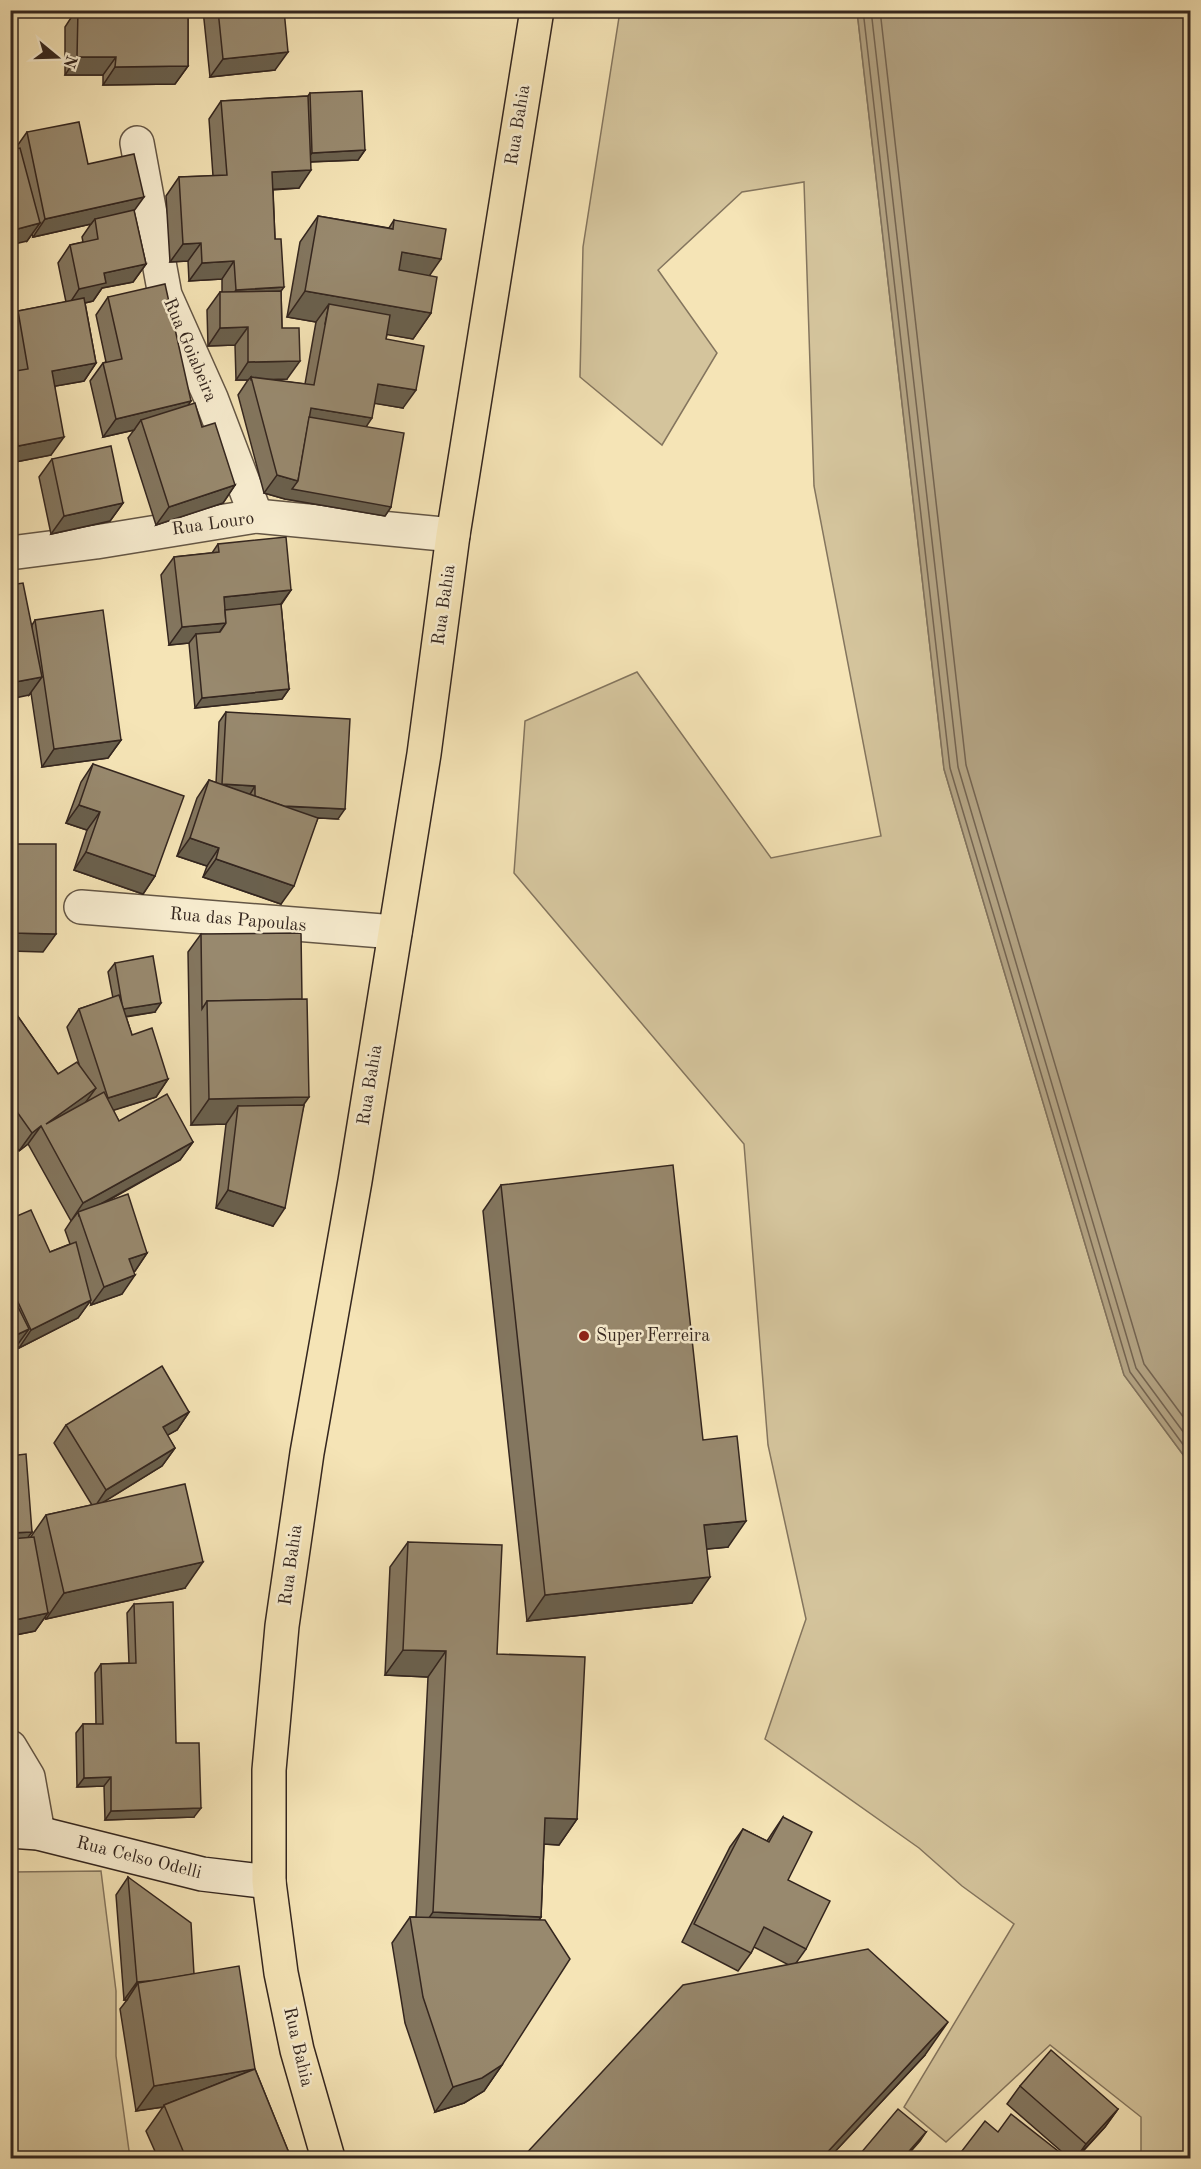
<svg xmlns="http://www.w3.org/2000/svg" width="1201" height="2169" viewBox="0 0 1201 2169" font-family="'Old Standard TT',serif">
	<style>
		.green { fill: #d4c49c; stroke: #84755e; stroke-width: 1.5 }
		.water { fill: #b3a383; stroke: #80715b; stroke-width: 1.5 }
		.lines { fill: none; stroke-linecap: round; stroke-linejoin: round }
		.shore { stroke: #746451; stroke-width: 1.5 }
		.street-casing { stroke: #645645; stroke-width: 36 }
		.secondary-casing { stroke: #34261f; stroke-width: 36 }
		.primary-casing { stroke: #34261f; stroke-width: 36 }
		.street { stroke: #f8edd0; stroke-width: 33 }
		.secondary { stroke: #f8edd0; stroke-width: 33 }
		.primary { stroke: #f5e4b6; stroke-width: 33 }
		.wall { fill: #83765f; stroke: #34261f; stroke-width: 1.5 }
		.shaded-wall { fill: #6a604d; stroke: #34261f; stroke-width: 1.5 }
		.building { fill: #98896e; stroke: #34261f; stroke-width: 1.5 }
		.poi-dot { fill: #8f2418; stroke: #f8edd0; stroke-width: 2 }
		.labels { text-anchor: middle; dominant-baseline: central; stroke-width: 5; stroke-linejoin: round; paint-order: stroke }
		.street-label { font-size: 18px; fill: #34261f; stroke: #f8edd0 }
		.poi-label { font-size: 18px; fill: #34261f; stroke: #f8edd0; text-anchor: start }
	</style>
	<rect width="100%" height="100%" fill="#f5e4b6"/>
	<filter id="stains"><feTurbulence type="fractalNoise" baseFrequency=".00333" numOctaves="4"/><feColorMatrix values="0 0 0 0 .2 0 0 0 0 .09 0 0 0 0 .02 0 0 0 .5 -.17"/></filter>
	<radialGradient id="worn" r=".72"><stop offset=".6" stop-color="#630" stop-opacity="0"/><stop offset="1" stop-color="#630" stop-opacity=".3"/></radialGradient>
	<!-- green -->
	<g class="green">
		<polygon points="620,11 857,11 944,769 1124,1375 1190,1464 1190,2158 1141,2158 1141,2117 1050,2045 946,2142 904,2107 1014,1924 962,1886 919,1848 765,1739 806,1619 768,1445 744,1144 514,873 525,721 637,672 771,858 881,836 814,486 804,182 742,192 658,270 717,353 662,445 580,377 583,247"/>
		<polygon points="101,1871 116,1991 116,2056 130,2158 11,2158 11,1872"/>
	</g>
	<!-- water -->
	<polygon class="water" points="857,11 1190,11 1190,1464 1124,1375 944,769"/>
	<g class="lines">
		<!-- shore -->
		<g class="shore">
			<polyline points="863,10 950,768 1130,1372 1190,1454"/>
			<polyline points="871,10 958,767 1136,1368 1190,1441"/>
			<polyline points="880,10 966,765 1144,1364 1190,1426"/>
		</g>
		<!-- street casing -->
		<g class="street-casing">
			<g id="street">
				<polyline points="137,143 165,295 211,398 256,516"/>
				<polyline points="10,553 96,542 256,516 453,535"/>
				<polyline points="81,907 395,932"/>
				<polyline points="10,1747 28,1777 38,1833"/>
			</g>
		</g>
		<!-- secondary casing -->
		<g class="secondary-casing">
			<polyline id="secondary" points="10,1831 38,1833 202,1874 269,1882"/>
		</g>
		<!-- primary casing -->
		<g class="primary-casing">
			<polyline id="primary" points="328,2158 297,2050 281,1973 269,1882 269,1770 282,1626 307,1453 355,1181 424,754 453,535 537,10"/>
		</g>
		<!-- street -->
		<use href="#street" class="street"/>
		<!-- secondary -->
		<use href="#secondary" class="secondary"/>
		<!-- primary -->
		<use href="#primary" class="primary"/>
	</g>
	<!-- wall -->
	<g class="wall">
		<polygon points="76,10 188,10 188,66 175,84 103,85 103,75 65,75 65,27"/>
		<polygon points="203,10 284,10 275,70 210,77"/>
		<polygon points="310,93 365,150 358,160 311,162 299,188 273,190 275,239 281,291 282,328 287,379 271,380 305,384 316,322 287,317 300,242 318,216 389,228 394,220 430,275 431,313 413,339 387,334 386,339 403,408 375,403 366,427 391,507 385,516 285,499 264,493 238,395 248,380 236,380 235,345 208,346 207,310 220,292 222,292 222,279 189,281 188,261 170,262 166,196 179,177 213,176 209,119 221,101 308,96"/>
		<polygon points="27,132 88,164 134,211 146,264 133,282 102,288 93,301 85,303 96,363 84,381 55,386 51,455 10,463 10,372 13,372 10,359 10,321 18,311 66,302 58,263 70,245 83,242 82,237 91,224 33,237 32,234 27,241 15,149"/>
		<polygon points="108,297 188,405 235,485 223,503 156,525 128,438 134,430 103,437 90,381 103,363 106,362 96,315"/>
		<polygon points="52,459 123,503 110,521 51,534 39,477"/>
		<polygon points="218,544 291,590 281,605 289,689 282,699 195,708 189,643 169,645 161,575 174,557 212,553"/>
		<polygon points="35,620 121,740 108,758 42,767 31,693 29,695 32,625"/>
		<polygon points="226,712 338,819 318,818 281,904 203,877 207,866 177,856 197,798 209,780 216,783 219,722"/>
		<polygon points="93,764 155,876 143,894 74,870 87,830 66,823 81,782"/>
		<polygon points="201,934 304,1105 273,1226 216,1208 226,1124 191,1125 188,952"/>
		<polygon points="115,963 155,1012 126,1017 132,1035 168,1079 156,1097 113,1110 119,1121 193,1142 180,1160 104,1203 147,1253 135,1271 133,1271 122,1294 91,1305 90,1301 78,1318 19,1348 17,1345 10,1355 10,1219 50,1252 70,1244 65,1230 71,1221 28,1144 19,1151 10,1138 10,1005 58,1074 79,1064 67,1027 79,1009 113,998 108,972"/>
		<polygon points="501,1185 703,1440 728,1547 706,1549 692,1603 527,1621 483,1211"/>
		<polygon points="189,1412 177,1430 167,1435 175,1448 162,1466 103,1502 185,1588 46,1619 45,1617 35,1631 10,1636 10,1456 32,1532 27,1538 30,1538 46,1515 92,1505 54,1443 66,1425"/>
		<polygon points="408,1542 497,1654 577,1819 559,1845 544,1844 541,1917 540,1919 502,2065 484,2091 464,2103 435,2112 405,2023 392,1943 410,1917 416,1917 428,1677 385,1675 390,1567"/>
		<polygon points="134,1604 176,1743 194,1817 105,1820 104,1786 77,1787 76,1733 83,1724 96,1724 95,1673 101,1664 129,1663 127,1613"/>
		<polygon points="783,1817 788,1880 806,1949 796,1963 925,2055 829,2158 522,2158 789,1965 754,1947 751,1953 738,1971 682,1942 730,1847 743,1829 767,1841"/>
		<polygon points="128,1877 194,1974 255,2069 291,2158 158,2158 146,2131 163,2107 136,2111 120,2009 127,2000 124,2000 116,1895"/>
		<polygon points="1020,2086 1118,2109 1105,2127 1077,2158 1069,2158 1007,2104"/>
		<polygon points="926,2132 905,2158 857,2158 860,2154"/>
	</g>
	<!-- shaded-wall -->
	<g class="shaded-wall">
		<polygon points="288,52 275,70 210,77 223,59"/>
		<polygon points="77,57 116,57 103,75 65,75"/>
		<polygon points="188,66 175,84 103,85 115,67"/>
		<polygon points="365,150 358,160 305,162 312,153"/>
		<polygon points="311,170 299,188 259,190 272,172"/>
		<polygon points="144,197 131,215 95,219 91,224 33,237 45,219"/>
		<polygon points="40,223 27,241 10,245 10,231"/>
		<polygon points="201,243 188,261 170,262 183,244"/>
		<polygon points="402,252 441,259 423,285 384,278"/>
		<polygon points="234,261 222,279 189,281 202,263"/>
		<polygon points="146,264 133,282 102,288 93,301 67,307 79,289 104,273"/>
		<polygon points="284,287 271,305 223,308 236,290"/>
		<polygon points="305,291 431,313 413,339 325,324 329,304 316,322 287,317"/>
		<polygon points="248,327 235,345 208,346 220,328"/>
		<polygon points="300,361 287,379 251,380 251,377 248,380 236,380 248,362"/>
		<polygon points="96,363 84,381 39,389 52,371"/>
		<polygon points="378,384 416,390 403,408 366,402"/>
		<polygon points="191,401 179,419 141,420 134,430 103,437 116,419"/>
		<polygon points="311,408 372,418 360,436 303,427"/>
		<polygon points="64,437 51,455 10,463 10,457 18,446"/>
		<polygon points="277,475 391,507 385,516 285,499 264,493"/>
		<polygon points="235,485 223,503 156,525 169,507"/>
		<polygon points="123,503 110,521 51,534 64,516"/>
		<polygon points="291,590 278,608 218,614 224,597"/>
		<polygon points="226,623 213,641 196,634 189,643 169,645 182,627"/>
		<polygon points="42,677 29,695 10,699 10,683"/>
		<polygon points="289,689 282,699 195,708 202,698"/>
		<polygon points="121,740 108,758 42,767 54,749"/>
		<polygon points="222,784 255,786 249,796"/>
		<polygon points="79,805 100,812 87,830 66,823"/>
		<polygon points="255,805 345,809 338,819 248,814"/>
		<polygon points="190,838 219,848 207,866 177,856"/>
		<polygon points="86,852 155,876 143,894 74,870"/>
		<polygon points="216,859 294,886 281,904 203,877"/>
		<polygon points="10,933 56,934 43,952 10,951"/>
		<polygon points="161,1003 155,1012 116,1018 123,1009"/>
		<polygon points="168,1079 156,1097 95,1116 108,1098"/>
		<polygon points="96,1088 83,1106 46,1124"/>
		<polygon points="309,1097 291,1123 238,1106 226,1124 191,1125 209,1099"/>
		<polygon points="41,1126 28,1144 19,1151 32,1133"/>
		<polygon points="193,1142 180,1160 79,1216 78,1212 71,1221 83,1203"/>
		<polygon points="228,1190 285,1208 273,1226 216,1208"/>
		<polygon points="147,1253 135,1271 116,1277 129,1259"/>
		<polygon points="135,1275 122,1294 91,1305 104,1287"/>
		<polygon points="91,1300 78,1318 19,1348 31,1330"/>
		<polygon points="29,1329 10,1355 10,1338"/>
		<polygon points="189,1412 177,1430 150,1445 163,1427"/>
		<polygon points="175,1448 162,1466 94,1508 106,1490"/>
		<polygon points="746,1521 728,1547 686,1551 704,1525"/>
		<polygon points="32,1532 19,1550 10,1550 10,1533"/>
		<polygon points="203,1562 185,1588 46,1619 64,1593"/>
		<polygon points="710,1577 692,1603 527,1621 545,1595"/>
		<polygon points="48,1613 35,1631 10,1636 10,1621"/>
		<polygon points="403,1650 446,1651 428,1677 385,1675"/>
		<polygon points="111,1777 104,1786 77,1787 84,1778"/>
		<polygon points="201,1808 194,1817 105,1820 111,1811"/>
		<polygon points="545,1818 577,1819 559,1845 527,1843"/>
		<polygon points="433,1912 541,1917 523,1943 415,1938"/>
		<polygon points="194,1976 138,1983 127,2000 124,2000 137,1982"/>
		<polygon points="948,2022 925,2055 829,2158 822,2158"/>
		<polygon points="502,2065 484,2091 464,2103 435,2112 453,2087"/>
		<polygon points="255,2069 164,2105 163,2107 136,2111 154,2086"/>
		<polygon points="1118,2109 1105,2127 1076,2158 1086,2144"/>
		<polygon points="926,2132 920,2141 905,2158 903,2158"/>
	</g>
	<!-- building -->
	<g class="building">
		<polygon points="78,10 188,10 188,66 115,67 116,57 77,57"/>
		<polygon points="218,10 284,10 288,52 223,59"/>
		<polygon points="362,91 365,150 312,153 310,93"/>
		<polygon points="308,96 311,170 272,172 275,239 281,239 284,287 236,290 234,261 202,263 201,243 183,244 179,177 227,175 221,101"/>
		<polygon points="79,122 88,164 134,154 144,197 45,219 27,132"/>
		<polygon points="20,148 40,223 10,231 10,150"/>
		<polygon points="134,210 146,264 104,273 106,283 79,289 70,245 98,239 95,219"/>
		<polygon points="318,216 393,229 394,220 446,229 441,259 402,252 399,270 437,277 431,313 305,291"/>
		<polygon points="165,284 191,401 116,419 103,363 122,359 108,297"/>
		<polygon points="281,291 282,328 299,328 300,361 248,362 248,327 220,328 220,292"/>
		<polygon points="84,298 96,363 52,371 64,437 18,446 10,405 10,372 28,369 18,311"/>
		<polygon points="329,304 390,315 386,339 424,346 416,390 378,384 372,418 311,408 298,481 277,475 251,377 314,385"/>
		<polygon points="195,403 202,427 215,423 235,485 169,507 141,420"/>
		<polygon points="309,417 404,433 391,507 292,489 298,481"/>
		<polygon points="111,446 123,503 64,516 52,459"/>
		<polygon points="286,537 291,590 224,597 226,623 182,627 174,557 219,552 218,544"/>
		<polygon points="23,583 42,677 10,683 10,585"/>
		<polygon points="281,604 289,689 202,698 196,634 220,632 226,623 225,610"/>
		<polygon points="103,610 121,740 54,749 35,620"/>
		<polygon points="226,712 350,719 345,809 284,806 255,796 255,786 222,784"/>
		<polygon points="93,764 184,796 155,876 86,852 100,812 79,805"/>
		<polygon points="209,780 318,818 294,886 216,859 219,848 190,838"/>
		<polygon points="10,844 56,844 56,934 10,933"/>
		<polygon points="301,933 302,999 207,1001 202,1009 201,934"/>
		<polygon points="153,956 161,1003 123,1009 122,1004 115,963"/>
		<polygon points="119,995 132,1035 152,1028 168,1079 108,1098 79,1009"/>
		<polygon points="307,999 309,1097 209,1099 207,1001"/>
		<polygon points="10,1005 58,1074 77,1062 96,1088 46,1124 104,1092 119,1121 167,1094 193,1142 83,1203 41,1126 32,1133 10,1102"/>
		<polygon points="304,1105 285,1208 228,1190 238,1106"/>
		<polygon points="673,1165 703,1440 737,1436 746,1521 704,1525 710,1577 545,1595 501,1185"/>
		<polygon points="128,1194 147,1253 129,1259 135,1275 104,1287 78,1212"/>
		<polygon points="31,1210 50,1252 76,1242 91,1300 31,1330 10,1285 10,1219"/>
		<polygon points="10,1291 29,1329 10,1338"/>
		<polygon points="162,1366 189,1412 163,1427 175,1448 106,1490 66,1425"/>
		<polygon points="26,1454 32,1532 10,1533 10,1456"/>
		<polygon points="185,1484 203,1562 64,1593 46,1515"/>
		<polygon points="34,1537 48,1613 10,1621 10,1539"/>
		<polygon points="408,1542 502,1545 497,1654 585,1657 577,1819 545,1818 541,1917 433,1912 446,1651 403,1650"/>
		<polygon points="173,1602 176,1743 199,1743 201,1808 111,1811 111,1777 84,1778 83,1724 103,1724 101,1664 136,1663 134,1604"/>
		<polygon points="783,1817 812,1832 788,1880 830,1901 806,1949 764,1927 751,1953 694,1924 743,1829 769,1842"/>
		<polygon points="128,1877 191,1923 194,1974 159,1980 137,1982"/>
		<polygon points="410,1917 545,1920 570,1959 502,2065 482,2078 453,2087 423,1997"/>
		<polygon points="868,1949 948,2022 822,2158 522,2158 683,1985"/>
		<polygon points="239,1966 255,2069 291,2158 186,2158 164,2105 255,2069 154,2086 138,1983"/>
		<polygon points="1051,2050 1118,2109 1086,2144 1020,2086"/>
		<polygon points="898,2109 926,2132 903,2158 866,2158 860,2154"/>
		<polygon points="1011,2114 1067,2158 961,2158 958,2156 985,2121 998,2132"/>
	</g>
	<!-- markers -->
	<circle class="poi-dot" cx="584" cy="1336" r="6"/>
	<g class="labels">
		<!-- street labels -->
		<g class="street-label">
			<text transform="translate(518 125) rotate(-81)">Rua Bahia</text>
			<text transform="translate(190 350) rotate(67)">Rua Goiabeira</text>
			<text transform="translate(213 524) rotate(-8)">Rua Louro</text>
			<text transform="translate(444 605) rotate(-82)">Rua Bahia</text>
			<text transform="translate(238 920) rotate(5)">Rua das Papoulas</text>
			<text transform="translate(370 1085) rotate(-81)">Rua Bahia</text>
			<text transform="translate(291 1565) rotate(-82)">Rua Bahia</text>
			<text transform="translate(139 1858) rotate(14)">Rua Celso Odelli</text>
			<text transform="translate(298 2047) rotate(77)">Rua Bahia</text>
		</g>
		<!-- poi labels -->
		<g class="poi-label">
			<text x="596" y="1336">Super Ferreira</text>
		</g>
	</g>
	<!-- margin -->
	<rect width="1201" height="2169" fill="none" stroke="#f5e4b6" stroke-width="36"/>
	<rect x="12" y="12" width="1177" height="2145" fill="none" stroke="#34261f" stroke-width="3"/>
	<rect x="18" y="18" width="1165" height="2133" fill="none" stroke="#34261f" stroke-width="1.5"/>
	<!-- north arrow -->
	<g transform="translate(57 57) rotate(109)" stroke="#f8edd0" stroke-width="4.5" paint-order="stroke">
	<path d="M0-4.5L10 22L0 15L-10 22Z" fill="#34261f"/>
	<text y="-9" font-size="16" font-weight="bold" text-anchor="middle" fill="#34261f">N</text>
	</g>
	<rect width="100%" height="100%" filter="url(#stains)"/>
	<rect width="100%" height="100%" fill="url(#worn)"/>
</svg>
